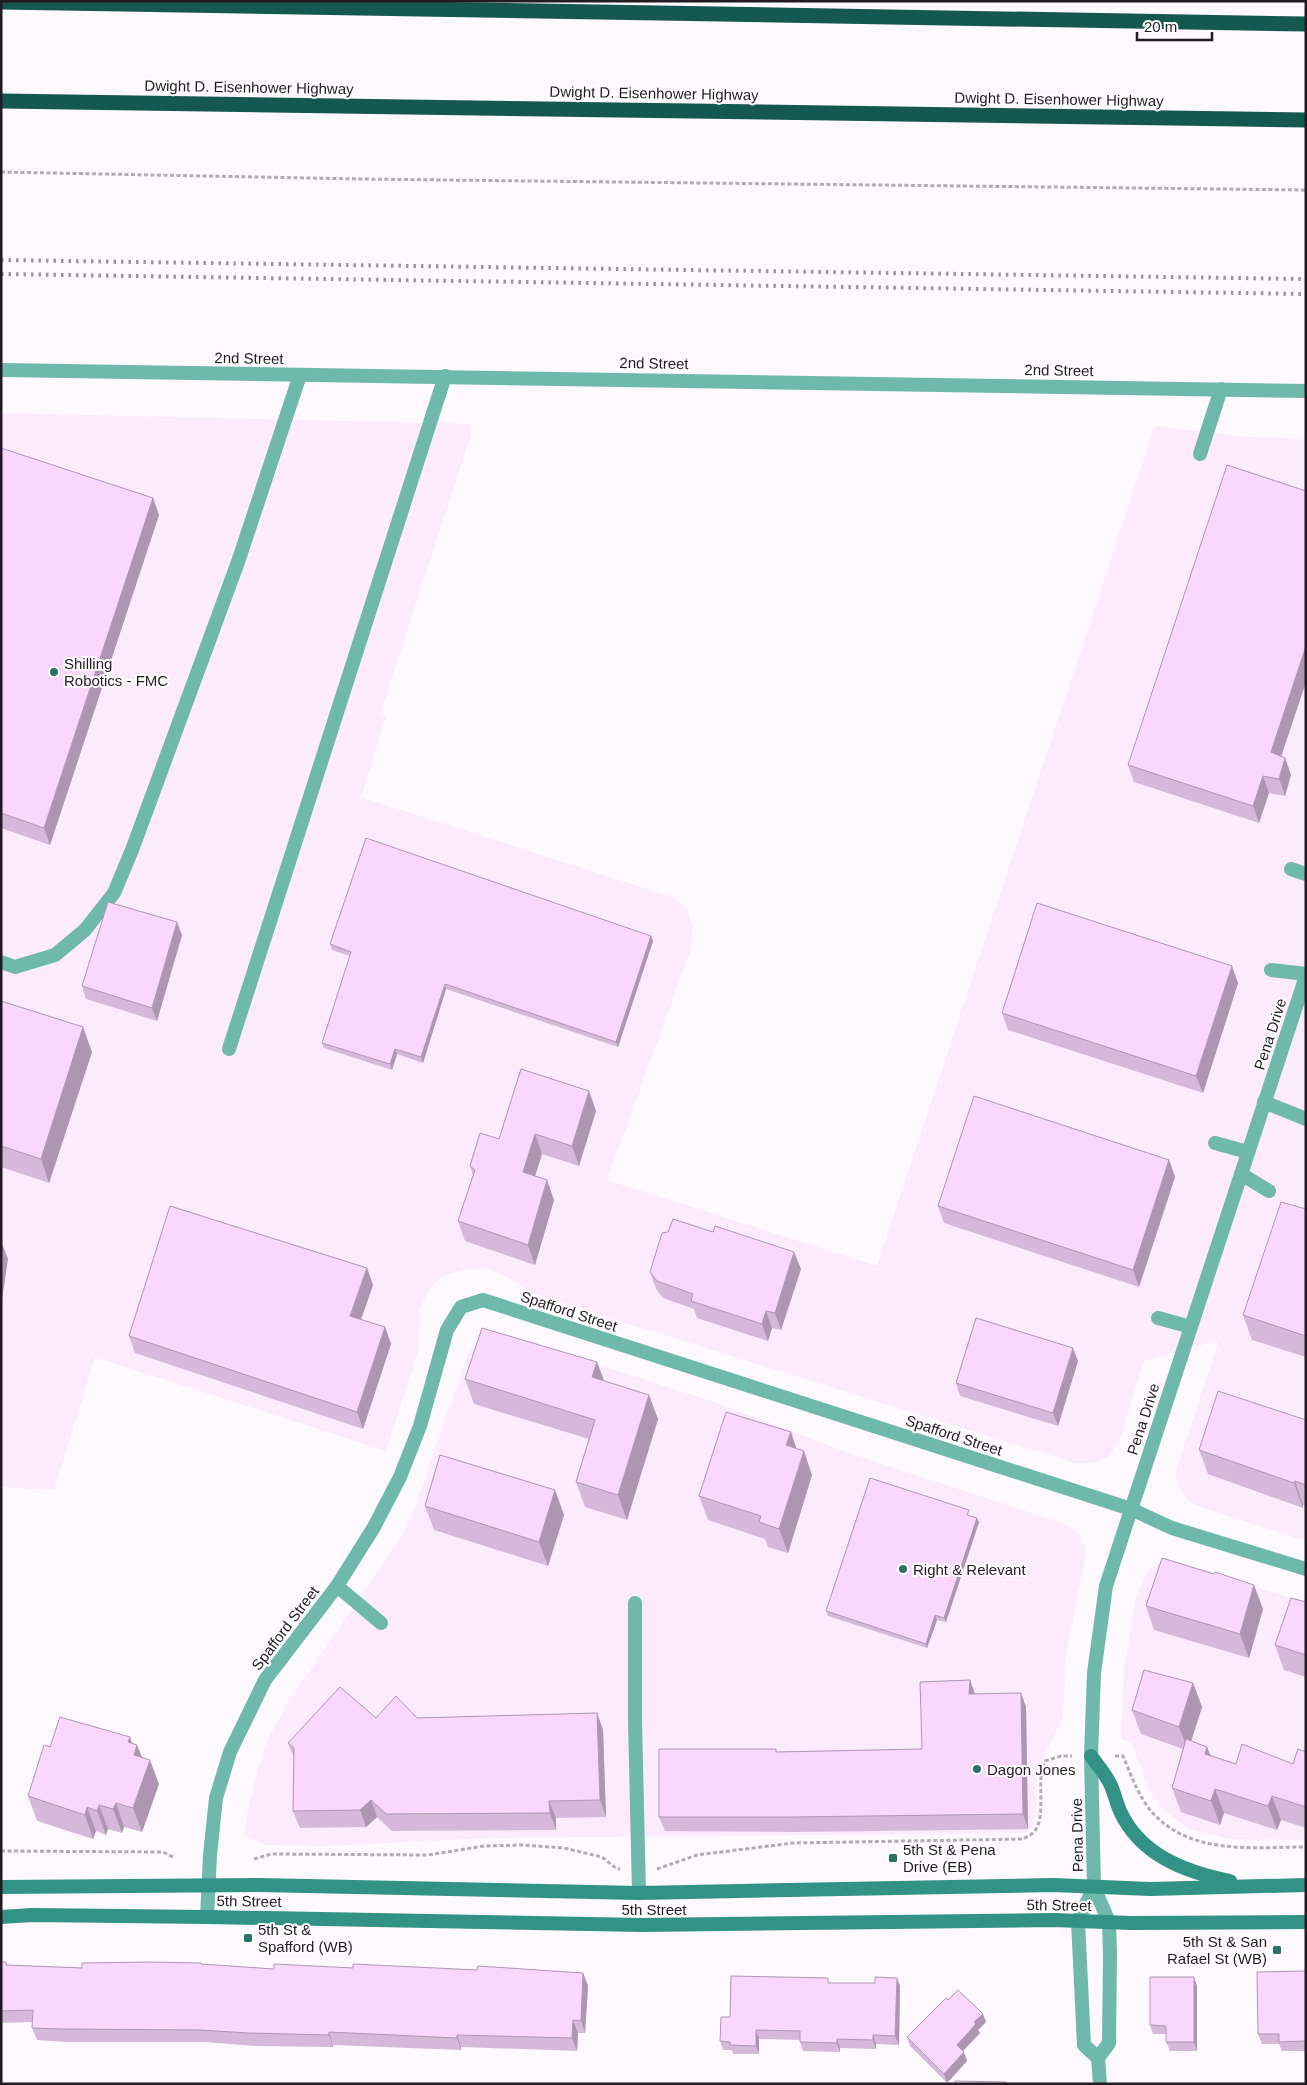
<svg xmlns="http://www.w3.org/2000/svg" width="1307" height="2085" viewBox="0 0 1307 2085" font-family="Arial,sans-serif">
	<style>
		.built { fill: #fbebfd }
		.lines { fill: none; stroke-linecap: round; stroke-linejoin: round }
		.path { stroke: #b1acb2; stroke-width: 3; stroke-dasharray: 4 2.5; stroke-linecap: butt }
		.service { stroke: #6fb8ac; stroke-width: 14 }
		.minor { stroke: #6fb8ac; stroke-width: 14 }
		.tertiary { stroke: #6fb8ac; stroke-width: 14 }
		.secondary { stroke: #319285; stroke-width: 14 }
		.motorway { stroke: #155850; stroke-width: 15 }
		.rail { stroke: #9a959b; stroke-width: 4; stroke-dasharray: 2.5 5; stroke-linecap: butt }
		.wall { fill: #d6b9da }
		.shaded-wall { fill: #ae96b2 }
		.building { fill: #f9d7fe; stroke: #ae96b2 }
		.poi-dot { fill: #2a7168; stroke: #fff; stroke-width: 2 }
		.labels { text-anchor: middle; dominant-baseline: central; stroke-width: 4; stroke-linejoin: round; paint-order: stroke }
		.street-label { font-size: 15px; fill: #221b23; stroke: #fff }
		.poi-label { font-size: 15px; fill: #221b23; stroke: #fff; text-anchor: start }
	</style>
	<rect width="100%" height="100%" fill="#fdf9fe"/>
	<!-- built -->
	<g class="built">
		<polygon points="1,413 472,424 470,438 380,714 386,717 361,797 675,898 687,909 693,927 690,952 607,1180 877,1266 1155,426 1247,437 1306,439 1306,1541 1196,1505 1186,1498 1179,1487 1176,1478 1177,1468 1219,1340 1144,1361 1119,1442 1109,1457 1093,1463 1075,1463 578,1308 530,1292 508,1277 486,1268 462,1270 444,1276 429,1289 420,1309 418,1351 386,1451 95,1357 54,1490 1,1487"/>
		<polygon points="501,1333 714,1402 849,1453 1068,1525 1078,1534 1084,1544 1086,1555 1066,1655 1063,1716 1037,1772 1035,1819 1031,1828 1025,1833 488,1838 323,1846 266,1845 244,1836 247,1813 259,1766 269,1737 291,1698 399,1540 417,1503 468,1353 476,1342 491,1334"/>
		<polygon points="1169,1561 1180,1562 1306,1603 1306,1840 1229,1839 1188,1828 1162,1809 1148,1787 1132,1743 1121,1739 1124,1669 1136,1600 1146,1573 1152,1567"/>
	</g>
	<g class="lines">
		<!-- path -->
		<g class="path">
			<polyline points="1,172 359,179 1306,190"/>
			<path d="M1115,1756H1123C1131,1775 1138,1795 1151,1811C1190,1856 1252,1847 1306,1847"/>
			<polyline points="1,1851 163,1852 175,1858"/>
			<polyline points="254,1859 271,1854 428,1855 484,1846 523,1845 564,1848 602,1857 617,1869 620,1869"/>
			<path d="M657,1869L697,1855L793,1843L1023,1839C1026,1837 1031,1835 1033,1833C1048,1818 1035,1781 1045,1761L1061,1756H1072"/>
		</g>
		<!-- service -->
		<g class="service">
			<polyline points="1200,454 1221,389"/>
			<polyline points="1291,869 1306,874"/>
			<polyline points="1,962 15,967 55,955 85,930 114,893 132,850 238,562 300,375"/>
			<polyline points="1271,970 1306,974"/>
			<polyline points="229,1049 445,376"/>
			<polyline points="1264,1102 1306,1119"/>
			<polyline points="1215,1143 1248,1152"/>
			<polyline points="1241,1174 1269,1191"/>
			<polyline points="1158,1318 1191,1327"/>
			<polyline points="337,1586 381,1623"/>
			<polyline points="635,1603 635,1721 639,1893"/>
		</g>
		<!-- minor -->
		<polyline class="minor" points="207,1917 210,1855 216,1798 230,1752 265,1680 337,1586 374,1527 400,1477 420,1426 447,1330 461,1307 483,1300 1131,1509 1172,1528 1306,1569"/>
		<!-- tertiary -->
		<g class="tertiary">
			<polyline points="1,370 1306,391"/>
			<polyline points="1094,1887 1078,1921 1084,2045 1098,2058"/>
			<polyline points="1100,2084 1098,2058 1109,2043 1110,1954 1109,1922 1094,1887 1091,1756 1094,1673 1106,1586 1306,976"/>
		</g>
		<!-- secondary -->
		<g class="secondary">
			<path d="M1091,1756C1098,1766 1108,1777 1112,1788C1115,1796 1117,1804 1120,1811C1140,1855 1185,1872 1230,1881"/>
			<polyline points="1,1887 259,1885 639,1893 1053,1885 1150,1889 1306,1885"/>
			<polyline points="1,1917 32,1915 207,1917 642,1925 1054,1920 1131,1923 1306,1922"/>
		</g>
		<!-- motorway -->
		<g class="motorway">
			<polyline points="1,2 1306,24"/>
			<polyline points="1,101 1306,120"/>
		</g>
		<!-- rail -->
		<g class="rail">
			<polyline points="1,260 1306,279"/>
			<polyline points="1,274 1306,294"/>
		</g>
	</g>
	<!-- wall -->
	<g class="wall">
		<polygon points="1,448 153,498 159,515 50,845 1,828"/>
		<polygon points="1306,491 1306,682 1281,756 1285,758 1291,775 1285,796 1269,793 1259,823 1134,782 1128,765"/>
		<polygon points="182,935 157,1021 86,999 82,986"/>
		<polygon points="651,936 653,941 618,1047 446,989 423,1063 397,1054 392,1070 324,1048 322,1043 350,956 332,950 330,944"/>
		<polygon points="1238,983 1203,1093 1008,1030 1002,1013"/>
		<polygon points="1,1001 92,1052 49,1183 1,1167"/>
		<polygon points="589,1091 596,1111 579,1166 542,1154 535,1176 554,1200 535,1265 465,1241 458,1221 473,1175 470,1166 499,1139"/>
		<polygon points="1169,1160 1175,1177 1139,1287 944,1223 938,1206"/>
		<polygon points="1306,1209 1306,1357 1252,1340 1243,1315"/>
		<polygon points="367,1268 373,1285 361,1320 385,1327 391,1344 363,1429 135,1353 129,1336"/>
		<polygon points="801,1269 781,1330 772,1328 768,1341 697,1318 694,1309 663,1298 656,1289 650,1272"/>
		<polygon points="1078,1361 1058,1426 960,1396 956,1383"/>
		<polygon points="597,1362 604,1381 658,1419 627,1520 585,1507 576,1482 589,1439 474,1404 465,1379"/>
		<polygon points="1306,1420 1306,1506 1303,1505 1303,1508 1208,1474 1199,1450"/>
		<polygon points="812,1475 788,1553 768,1547 765,1539 708,1520 699,1496"/>
		<polygon points="555,1490 564,1515 548,1566 434,1530 425,1506"/>
		<polygon points="970,1515 970,1516 977,1518 979,1522 946,1622 937,1620 927,1648 828,1616 826,1611"/>
		<polygon points="1306,1602 1306,1677 1284,1670 1275,1645"/>
		<polygon points="1146,1606 1263,1609 1249,1658 1154,1630"/>
		<polygon points="970,1680 975,1693 1026,1707 1028,1829 796,1832 665,1831 659,1817 776,1752 922,1749"/>
		<polygon points="1193,1683 1202,1707 1191,1741 1207,1747 1211,1756 1236,1764 1293,1764 1306,1752 1306,1828 1281,1820 1277,1830 1224,1813 1220,1825 1181,1812 1172,1788 1183,1749 1141,1734 1132,1710"/>
		<polygon points="597,1713 603,1730 606,1817 556,1818 556,1830 392,1831 377,1817 366,1827 300,1828 293,1811 294,1758 288,1743 376,1718 417,1718"/>
		<polygon points="132,1743 137,1745 142,1757 159,1784 142,1832 124,1827 122,1833 108,1829 106,1835 96,1831 93,1839 37,1821 28,1796 50,1747"/>
		<polygon points="1,1962 6,1962 7,1965 82,1968 201,1963 201,1964 274,1969 353,1968 583,1973 588,1986 585,2033 578,2033 577,2051 461,2047 461,2050 333,2045 333,2047 254,2046 204,2042 66,2042 37,2040 32,2028 33,2022 1,2023"/>
		<polygon points="1306,1971 1306,2051 1282,2051 1279,2044 1262,2044 1258,2034"/>
		<polygon points="830,1983 900,1986 899,2045 876,2044 876,2049 840,2048 840,2052 803,2051 800,2042 800,2040 759,2039 759,2054 733,2054 732,2050 723,2050 720,2041 730,2017"/>
		<polygon points="1197,1986 1197,2051 1170,2051 1166,2042 1166,2034 1153,2034 1150,2025"/>
		<polygon points="948,2000 986,2022 978,2030 980,2033 963,2051 967,2061 947,2083 910,2046 907,2037"/>
	</g>
	<!-- shaded-wall -->
	<g class="shaded-wall">
		<polygon points="153,498 159,515 50,845 44,828"/>
		<polygon points="1306,646 1306,682 1277,769 1271,752"/>
		<polygon points="1285,758 1291,775 1285,796 1279,779"/>
		<polygon points="1263,776 1269,793 1259,823 1253,806"/>
		<polygon points="177,922 182,935 157,1021 152,1008"/>
		<polygon points="651,936 653,941 618,1047 616,1042"/>
		<polygon points="1232,966 1238,983 1203,1093 1196,1076"/>
		<polygon points="445,984 446,989 423,1063 421,1057"/>
		<polygon points="83,1027 92,1052 49,1183 41,1159"/>
		<polygon points="395,1049 397,1054 392,1070 390,1064"/>
		<polygon points="589,1091 596,1111 579,1166 572,1146"/>
		<polygon points="535,1134 542,1154 530,1192 523,1172"/>
		<polygon points="1169,1160 1175,1177 1139,1287 1133,1270"/>
		<polygon points="547,1180 554,1200 535,1265 528,1245"/>
		<polygon points="1,1241 8,1259 1,1306"/>
		<polygon points="794,1252 801,1269 781,1330 775,1313"/>
		<polygon points="367,1268 373,1285 356,1333 350,1316"/>
		<polygon points="766,1311 772,1328 768,1341 762,1324"/>
		<polygon points="385,1327 391,1344 363,1429 357,1412"/>
		<polygon points="1073,1348 1078,1361 1058,1426 1053,1413"/>
		<polygon points="597,1362 606,1386 592,1377"/>
		<polygon points="649,1395 658,1419 627,1520 618,1495"/>
		<polygon points="791,1432 799,1456 786,1445"/>
		<polygon points="804,1451 812,1475 788,1553 779,1529"/>
		<polygon points="1295,1481 1303,1505 1303,1508 1294,1483"/>
		<polygon points="555,1490 564,1515 548,1566 539,1542"/>
		<polygon points="977,1518 979,1522 946,1622 944,1618"/>
		<polygon points="1254,1585 1263,1609 1249,1658 1240,1634"/>
		<polygon points="935,1615 937,1620 927,1648 926,1644"/>
		<polygon points="970,1680 975,1695 969,1694"/>
		<polygon points="1193,1683 1202,1707 1188,1751 1179,1727"/>
		<polygon points="1021,1693 1026,1707 1028,1829 1023,1814"/>
		<polygon points="597,1713 603,1730 606,1817 600,1800"/>
		<polygon points="130,1737 135,1752 137,1745 146,1769 143,1779 128,1742"/>
		<polygon points="1207,1747 1216,1771 1205,1754"/>
		<polygon points="150,1760 159,1784 142,1832 133,1808"/>
		<polygon points="1215,1789 1224,1813 1220,1825 1211,1801"/>
		<polygon points="1272,1796 1281,1820 1277,1830 1268,1806"/>
		<polygon points="371,1800 377,1817 366,1827 360,1810"/>
		<polygon points="549,1801 556,1818 556,1830 550,1813"/>
		<polygon points="116,1803 124,1827 122,1833 113,1809"/>
		<polygon points="99,1805 108,1829 106,1835 97,1811"/>
		<polygon points="87,1807 96,1831 93,1839 85,1815"/>
		<polygon points="583,1973 588,1986 585,2033 581,2021"/>
		<polygon points="1194,1977 1197,1986 1197,2051 1194,2042"/>
		<polygon points="897,1978 900,1986 899,2045 895,2036"/>
		<polygon points="983,2014 986,2022 978,2030 980,2033 960,2054 957,2045 974,2022"/>
		<polygon points="573,2020 578,2033 577,2051 572,2038"/>
		<polygon points="756,2030 759,2039 759,2054 756,2046"/>
		<polygon points="329,2032 333,2045 333,2047 329,2035"/>
		<polygon points="457,2035 461,2047 461,2050 457,2038"/>
		<polygon points="873,2035 876,2044 876,2049 873,2040"/>
		<polygon points="837,2039 840,2048 840,2052 837,2043"/>
		<polygon points="964,2052 967,2061 947,2083 944,2074"/>
	</g>
	<!-- building -->
	<g class="building">
		<polygon points="1,448 153,498 44,828 1,813"/>
		<polygon points="1227,465 1306,491 1306,646 1271,752 1285,758 1279,779 1263,776 1253,806 1128,765"/>
		<polygon points="366,838 651,936 616,1042 445,984 421,1057 395,1049 390,1064 322,1043 351,952 330,944"/>
		<polygon points="108,902 177,922 152,1008 82,986"/>
		<polygon points="1037,903 1232,966 1196,1076 1002,1013"/>
		<polygon points="1,1001 83,1027 41,1159 1,1146"/>
		<polygon points="521,1069 589,1091 572,1146 535,1134 523,1172 547,1180 528,1245 458,1221 475,1170 470,1166 480,1133 499,1139"/>
		<polygon points="974,1096 1169,1160 1133,1270 938,1206"/>
		<polygon points="1281,1202 1306,1209 1306,1336 1243,1315"/>
		<polygon points="170,1206 367,1268 350,1316 385,1327 357,1412 129,1336"/>
		<polygon points="673,1219 713,1232 715,1226 794,1252 775,1313 766,1311 762,1324 691,1301 693,1294 657,1281 650,1272 662,1233 668,1232"/>
		<polygon points="976,1318 1073,1348 1053,1413 956,1383"/>
		<polygon points="482,1328 597,1362 592,1377 649,1395 618,1495 576,1482 595,1420 465,1379"/>
		<polygon points="1218,1391 1306,1420 1306,1485 1295,1481 1294,1483 1199,1450"/>
		<polygon points="726,1412 791,1432 786,1445 804,1451 779,1529 759,1522 761,1516 699,1496"/>
		<polygon points="440,1455 555,1490 539,1542 425,1506"/>
		<polygon points="870,1478 969,1510 967,1515 977,1518 944,1618 935,1615 926,1644 826,1611"/>
		<polygon points="1162,1558 1214,1574 1215,1572 1254,1585 1240,1634 1146,1606"/>
		<polygon points="1291,1598 1306,1602 1306,1655 1275,1645"/>
		<polygon points="1144,1670 1193,1683 1179,1727 1132,1710"/>
		<polygon points="970,1680 969,1694 1021,1693 1023,1814 791,1817 659,1817 659,1749 776,1749 776,1752 922,1749 920,1682"/>
		<polygon points="340,1687 376,1718 396,1696 417,1718 597,1713 600,1800 549,1801 550,1813 386,1814 371,1800 360,1810 293,1811 294,1748 288,1743"/>
		<polygon points="60,1717 130,1737 128,1742 137,1745 134,1755 150,1760 133,1808 116,1803 113,1809 99,1805 97,1811 87,1807 85,1815 28,1796 44,1745 50,1747"/>
		<polygon points="1186,1739 1207,1747 1205,1754 1236,1764 1242,1744 1293,1764 1298,1749 1306,1752 1306,1807 1272,1796 1268,1806 1215,1789 1211,1801 1172,1788"/>
		<polygon points="1,1962 6,1962 6,1965 82,1968 82,1963 148,1962 201,1963 201,1964 274,1969 274,1964 353,1968 353,1964 477,1970 478,1966 583,1973 581,2021 573,2020 572,2038 457,2035 457,2038 329,2032 329,2035 249,2033 200,2030 62,2029 32,2028 33,2010 1,2011"/>
		<polygon points="1306,1971 1306,2041 1279,2042 1279,2034 1258,2034 1257,1972"/>
		<polygon points="731,1976 828,1978 828,1983 875,1983 875,1977 897,1978 895,2036 873,2035 873,2040 837,2039 837,2043 800,2042 800,2031 756,2030 756,2046 730,2045 730,2042 720,2041 721,2017 730,2017"/>
		<polygon points="1150,1977 1194,1977 1194,2042 1166,2042 1166,2026 1150,2025"/>
		<polygon points="958,1990 983,2014 974,2022 976,2024 957,2045 964,2052 944,2074 907,2037 946,1998 948,2000"/>
		<polygon points="955,2081 1006,2082 1006,2084 955,2084"/>
	</g>
	<!-- markers -->
	<g class="poi-dot">
		<circle cx="54" cy="672" r="5"/>
		<circle cx="903" cy="1569" r="5"/>
		<circle cx="977" cy="1769" r="5"/>
		<rect x="888" y="1853" width="10" height="10" rx="2.5"/>
		<rect x="243" y="1933" width="10" height="10" rx="2.5"/>
		<rect x="1272" y="1945" width="10" height="10" rx="2.5"/>
	</g>
	<g class="labels">
		<!-- street labels -->
		<g class="street-label">
			<text transform="translate(249 87) rotate(1)">Dwight D. Eisenhower Highway</text>
			<text transform="translate(654 93) rotate(1)">Dwight D. Eisenhower Highway</text>
			<text transform="translate(1059 99) rotate(1)">Dwight D. Eisenhower Highway</text>
			<text transform="translate(249 358) rotate(1)">2nd Street</text>
			<text transform="translate(654 363) rotate(1)">2nd Street</text>
			<text transform="translate(1059 370) rotate(1)">2nd Street</text>
			<text transform="translate(1270 1034) rotate(-72)">Pena Drive</text>
			<text transform="translate(569 1311) rotate(18)">Spafford Street</text>
			<text transform="translate(1143 1419) rotate(-72)">Pena Drive</text>
			<text transform="translate(954 1435) rotate(18)">Spafford Street</text>
			<text transform="translate(285 1628) rotate(-53)">Spafford Street</text>
			<text transform="translate(1077 1835) rotate(-91)">Pena Drive</text>
			<text transform="translate(249 1901) rotate(1)">5th Street</text>
			<text transform="translate(1059 1905) rotate(1)">5th Street</text>
			<text x="654" y="1909">5th Street</text>
		</g>
		<!-- poi labels -->
		<g class="poi-label">
			<text x="64" y="663">Shilling<tspan x="64" dy="17">Robotics - FMC</tspan></text>
			<text x="913" y="1569">Right &amp; Relevant</text>
			<text x="987" y="1769">Dagon Jones</text>
			<text x="903" y="1849">5th St &amp; Pena<tspan x="903" dy="17">Drive (EB)</tspan></text>
			<text x="258" y="1929">5th St &amp;<tspan x="258" dy="17">Spafford (WB)</tspan></text>
			<text x="1267" y="1941" text-anchor="end">5th St &amp; San<tspan x="1267" dy="17">Rafael St (WB)</tspan></text>
		</g>
	</g>
	<!-- border -->
	<rect width="1307" height="2085" fill="none" stroke="#221b23" stroke-width="5"/>
	<!-- scale -->
	<path d="M1137 32v8h75v-8" fill="none" stroke="#221b23" stroke-width="2.5"/>
	<text x="1144" y="32" font-size="15" fill="#221b23" stroke="#ffffff" stroke-width="4" paint-order="stroke">20 m</text>
</svg>
